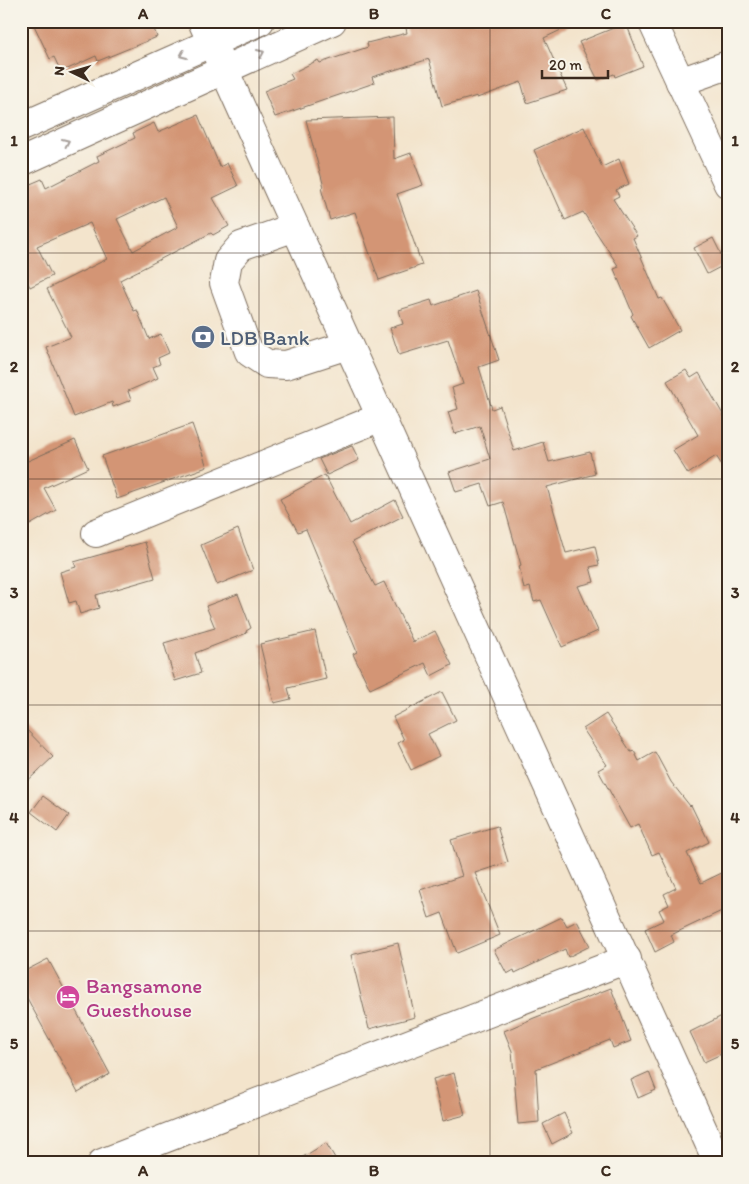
<svg xmlns="http://www.w3.org/2000/svg" width="749" height="1184" viewBox="0 0 749 1184" font-family="Itim,sans-serif">
	<style>
		.building { fill: #d39575; fill-rule: evenodd }
		.lines { fill: none; stroke-linecap: round; stroke-linejoin: round }
		.minor-casing { stroke: #7b6b5b; stroke-width: 30 }
		.minor { stroke: #fff; stroke-width: 28 }
		.oneway { stroke: #a79f9a }
		.grid { fill: none; stroke: #3b2a1e; stroke-width: 1; stroke-opacity: 0.55 }
		.labels { text-anchor: middle; dominant-baseline: central; stroke-width: 4; stroke-linejoin: round; paint-order: stroke }
		.service-label { font-size: 21px; fill: #4e5e75; stroke: #f7f3e8; text-anchor: start }
		.hotel-label { font-size: 21px; fill: #b23c85; stroke: #f7f3e8; text-anchor: start }
		.neatline { fill: none; stroke: #3b2a1e; stroke-width: 2 }
		.grid-label { font-size: 16px; text-anchor: middle; font-weight: bold; fill: #3b2a1e }
	</style>
	<rect width="100%" height="100%" fill="#f7f3e8"/>
	<filter id="ink" filterUnits="userSpaceOnUse"><feTurbulence type="fractalNoise" baseFrequency=".02" numOctaves="2"/><feDisplacementMap in="SourceGraphic" scale="10" xChannelSelector="R" yChannelSelector="G"/><feConvolveMatrix kernelMatrix="1 2 1 2 8 2 1 2 1" color-interpolation-filters="sRGB"/></filter>
	<filter id="wash" filterUnits="userSpaceOnUse"><feTurbulence type="fractalNoise" baseFrequency=".0096" numOctaves="4" result="noise"/><feDisplacementMap in="SourceGraphic" scale="20" xChannelSelector="R" yChannelSelector="G"/><feGaussianBlur stdDeviation="1.12" result="paint"/><feColorMatrix in="noise" values="0 0 0 0 0 0 0 0 0 0 0 0 0 0 0 0 0 1.4 0 .05"/><feComposite in="paint" operator="in"/></filter>
	<g filter="url(#wash)">
		<rect width="100%" height="100%" fill="#f3e4cc"/>
		<g id="blocks">
			<!-- building -->
			<g class="building">
				<polygon points="32,21 151,21 157,37 98,61 96,56 61,72 54,57 50,59"/>
				<polygon points="437,21 580,21 544,38 567,90 527,103 521,82 477,98 477,96 442,106 429,59 372,77 374,83 275,117 264,91 293,79 290,74 318,60 320,63 368,47 367,43 407,33 406,28"/>
				<polygon points="626,23 643,66 615,77 614,74 598,80 579,42"/>
				<path d="M198,115L220,167L227,163L238,186L213,198L229,226L213,235L211,233L120,280L134,311L137,310L149,339L161,334L169,353L158,358L160,364L153,367L158,378L128,391L131,400L113,407L112,402L74,417L46,347L71,337L47,289L107,259L90,223L37,246L52,276L30,287L21,269V188L42,179L46,188L99,161L97,156L135,138L133,133L154,123L158,132ZM164,197L178,227L133,251L117,219Z"/>
				<polygon points="393,117 394,159 411,153 423,185 397,194 422,265 379,280 355,212 330,220 321,188 324,187 306,120"/>
				<polygon points="584,127 602,167 619,159 629,184 616,190 619,196 613,199 637,236 633,238 659,299 662,298 680,330 649,348 631,316 633,314 614,269 619,267 583,212 565,220 534,150"/>
				<polygon points="713,238 726,264 707,274 694,248"/>
				<polygon points="476,291 499,360 479,367 492,409 500,406 514,451 543,442 549,462 590,452 595,474 547,487 566,553 595,546 599,565 590,567 594,582 578,586 598,631 562,647 541,600 534,602 530,587 524,589 519,566 521,565 503,502 490,506 482,484 456,492 449,472 490,459 480,426 455,434 448,412 458,409 452,388 463,384 448,340 399,355 390,328 403,324 399,310 431,300 433,306"/>
				<polygon points="686,370 691,378 699,373 728,423 728,474 716,456 688,474 673,450 698,435 667,381"/>
				<polygon points="192,424 207,467 117,499 102,456"/>
				<polygon points="75,440 88,468 44,488 56,510 21,530 21,464"/>
				<polygon points="352,446 359,460 327,475 319,459"/>
				<polygon points="325,475 350,524 395,500 403,516 352,542 375,586 384,582 413,642 435,631 452,665 431,676 425,663 370,689 353,654 357,652 306,529 298,532 280,499"/>
				<polygon points="238,529 253,570 217,585 201,545"/>
				<polygon points="145,542 155,578 96,595 99,608 80,614 76,601 69,603 60,572 76,567 74,562"/>
				<polygon points="238,594 251,628 246,631 247,633 195,653 201,673 175,681 164,643 215,628 206,606"/>
				<polygon points="315,631 326,679 288,688 291,699 274,703 260,644"/>
				<polygon points="442,692 456,720 428,734 439,756 411,770 398,743 404,740 393,717"/>
				<polygon points="606,714 631,752 634,751 639,761 655,752 671,782 690,806 691,805 709,842 687,853 701,883 728,870 728,908 671,935 674,942 655,952 645,929 664,920 659,910 669,905 664,894 676,888 659,852 652,855 638,824 630,828 598,770 607,765 583,729"/>
				<polygon points="21,724 53,757 21,787"/>
				<polygon points="43,796 69,815 57,832 31,812"/>
				<polygon points="497,826 508,862 475,873 500,935 457,953 442,913 429,918 420,890 462,876 451,840"/>
				<polygon points="562,917 567,926 577,921 590,946 568,957 565,949 515,973 514,970 507,974 494,950"/>
				<polygon points="398,943 415,1017 369,1029 351,955"/>
				<polygon points="48,959 110,1074 78,1092 21,987 21,973"/>
				<polygon points="611,988 631,1041 613,1048 610,1040 536,1069 539,1122 518,1124 512,1051 504,1031 534,1018"/>
				<polygon points="728,1013 728,1051 704,1062 690,1032"/>
				<polygon points="649,1072 656,1090 638,1098 631,1080"/>
				<polygon points="454,1073 465,1115 443,1121 433,1079"/>
				<polygon points="564,1113 573,1133 552,1144 543,1124"/>
				<polygon points="326,1143 338,1163 293,1163"/>
			</g>
		</g>
	</g>
	<g filter="url(#ink)">
		<use href="#blocks" fill-opacity="0" stroke="#7b6b5b" stroke-width="1"/>
		<g class="lines">
			<!-- minor casing -->
			<g class="minor-casing">
				<g id="minor">
					<polyline points="202,21 718,1163"/>
					<polyline points="652,21 728,184"/>
					<polyline points="680,82 728,65"/>
					<polyline points="21,127 260,21"/>
					<polyline points="21,162 332,21"/>
					<polyline points="295,227 241,246 228,261 224,283 249,352 267,364 286,365 348,345"/>
					<polyline points="96,533 381,417"/>
					<polyline points="102,1163 627,959"/>
				</g>
			</g>
			<!-- minor -->
			<use href="#minor" class="minor"/>
		</g>
		<!-- one-way arrows -->
		<defs><path id="oneway-chevron" d="M-2-3.5L2.5 0L-2 3.5" fill="none" stroke-width="1.6" stroke-linecap="round" stroke-linejoin="round" transform="scale(1.25)"/></defs>
		<g class="oneway">
			<use href="#oneway-chevron" transform="translate(261 53) rotate(-24)"/>
			<use href="#oneway-chevron" transform="translate(183 55) rotate(156)"/>
			<use href="#oneway-chevron" transform="translate(66 142) rotate(-25)"/>
		</g>
	</g>
	<!-- grid -->
	<path class="grid" d="M259,21V1163M490,21V1163M21,253H728M21,479H728M21,705H728M21,931H728"/>
	<!-- icons -->
	<defs>
		<g id="bank-disc" transform="scale(1.25)"><circle r="9.5" fill="#5c6f8a" stroke="#f7f3e8"/><path d="M-6-4H6V4H-6ZM0-2.3a2.3 2.3 0 1 0 0 4.6a2.3 2.3 0 1 0 0-4.6Z" fill="#fff"/></g>
		<g id="hotel-disc" transform="scale(1.25)"><circle r="9.5" fill="#d1479c" stroke="#f7f3e8"/><path d="M-6-4.5h1.5V1H6V5H4.5V3h-9V5H-6ZM-4 0a1.8 1.8 0 1 1 3.6 0ZM.5 0V-2.5h3Q6-2.5 6 0Z" fill="#fff"/></g>
	</defs>
	<g fill-rule="evenodd">
		<use href="#bank-disc" x="203" y="337"/>
		<use href="#hotel-disc" x="68" y="997"/>
	</g>
	<g class="labels">
		<!-- service labels -->
		<g class="service-label">
			<text x="220" y="337">LDB Bank</text>
		</g>
		<!-- hotel labels -->
		<g class="hotel-label">
			<text x="86" y="985">Bangsamone<tspan x="86" dy="24">Guesthouse</tspan></text>
		</g>
	</g>
	<!-- margin -->
	<rect width="749" height="1184" fill="none" stroke="#f7f3e8" stroke-width="55"/>
	<!-- north arrow -->
	<g transform="translate(72 72) rotate(275)" stroke="#f7f3e8" stroke-width="4" paint-order="stroke">
	<path d="M0-4L9 19L0 12L-9 19Z" fill="#3b2a1e"/>
	<text y="-8" font-size="14" font-weight="bold" text-anchor="middle" fill="#3b2a1e">N</text>
	</g>
	<!-- scale -->
	<path d="M542 70v8h66v-8" fill="none" stroke="#3b2a1e" stroke-width="2.5"/>
	<text x="549" y="70" font-size="15" fill="#3b2a1e" stroke="#f7f3e8" stroke-width="4" paint-order="stroke">20 m</text>
	<rect x="28" y="28" width="694" height="1128" class="neatline"/>
	<g class="grid-label">
		<text x="143" y="19">A</text>
		<text x="374" y="19">B</text>
		<text x="606" y="19">C</text>
		<text x="14" y="146">1</text>
		<text x="735" y="146">1</text>
		<text x="14" y="372">2</text>
		<text x="735" y="372">2</text>
		<text x="14" y="598">3</text>
		<text x="735" y="598">3</text>
		<text x="14" y="823">4</text>
		<text x="735" y="823">4</text>
		<text x="14" y="1049">5</text>
		<text x="735" y="1049">5</text>
		<text x="143" y="1176">A</text>
		<text x="374" y="1176">B</text>
		<text x="606" y="1176">C</text>
	</g>
</svg>
